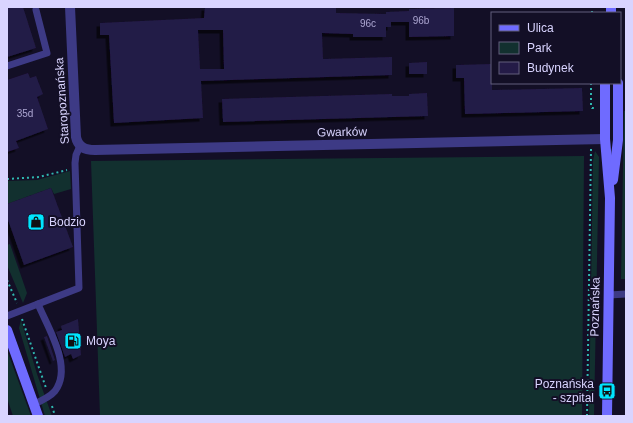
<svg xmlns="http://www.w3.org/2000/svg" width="633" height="423" viewBox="0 0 633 423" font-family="Arial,sans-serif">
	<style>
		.green { fill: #12302f }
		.building { fill: #241b47; fill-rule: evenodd; filter: url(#shadow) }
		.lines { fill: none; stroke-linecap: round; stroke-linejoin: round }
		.path { stroke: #2fb8b0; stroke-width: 2; stroke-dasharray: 2 3; stroke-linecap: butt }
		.lane { stroke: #3d3a85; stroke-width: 7 }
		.street { stroke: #3d3a85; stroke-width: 10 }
		.secondary { stroke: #6f6bff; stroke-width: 10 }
		.labels { text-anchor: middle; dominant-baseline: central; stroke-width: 4; stroke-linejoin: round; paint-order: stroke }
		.number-label { font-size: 10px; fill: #aca6d1 }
		.street-label { font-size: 12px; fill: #d9d4ff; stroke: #130f26 }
		.poi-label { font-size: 12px; fill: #d9d4ff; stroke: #130f26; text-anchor: start }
	</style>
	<defs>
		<filter id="shadow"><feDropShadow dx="-3.5" dy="3.5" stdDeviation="0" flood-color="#0009"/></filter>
	</defs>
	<rect width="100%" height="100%" fill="#130f26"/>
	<!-- green -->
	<g class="green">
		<polygon points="624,111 626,111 626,279 621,279"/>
		<polygon points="595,151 599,157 594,416 589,416 593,161"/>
		<polygon points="584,156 582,416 100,416 91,161"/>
		<polygon points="70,171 71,189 54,194 51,188 7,204 7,181 37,180"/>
		<polygon points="10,244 27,293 23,303 7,265 7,245"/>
		<polygon points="21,320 37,374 52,416 45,416 19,328"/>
		<polygon points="7,350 31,416 13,416 7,398"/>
	</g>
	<!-- building -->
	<g class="building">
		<polygon points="7,7 23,7 36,48 7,57"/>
		<path d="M205,7H336V13L386,14V12L409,11V9L454,8V36L409,37V22H391V27H386V37H353V34L322,33L323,59L392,57V75L201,81L203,118L114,123L109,35H100V23L204,18ZM198,30H223L224,69H200Z"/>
		<polygon points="427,62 427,74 409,74 409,63"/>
		<polygon points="492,64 492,90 582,88 583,111 465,114 464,78 456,78 456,65"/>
		<polygon points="28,73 30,78 36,76 43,94 37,97 48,129 16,141 19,148 7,152 7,80"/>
		<polygon points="427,93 428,116 223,122 222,99 392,94 392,96 409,96 409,94"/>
		<polygon points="51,188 73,247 24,265 7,217 7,204"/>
		<polygon points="78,319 81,355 73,359 71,354 65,357 56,332 62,330 61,326"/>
		<polygon points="47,336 55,360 53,361 44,337"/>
	</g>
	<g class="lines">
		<!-- path -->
		<g class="path">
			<polyline points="592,13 592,7"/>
			<polyline points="591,83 591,105 592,108 595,108"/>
			<polyline points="7,179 39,177 67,170"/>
			<polyline points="7,280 17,303"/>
			<polyline points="22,319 46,388"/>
			<polyline points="52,406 55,416"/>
			<polyline points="587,416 591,149"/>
		</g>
		<!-- lane -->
		<g class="lane">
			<polyline points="7,66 47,53 36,10"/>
			<polyline points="609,295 626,294"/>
			<polyline points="7,316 79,288 75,163 76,155 80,146"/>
			<path d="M34,404C41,401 50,397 55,391C73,367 48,328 38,304"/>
		</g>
		<!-- street -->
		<path class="street" d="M70,7L76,137C78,147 85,150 95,150L605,139"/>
		<!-- secondary -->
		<g class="secondary">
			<polyline points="611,13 611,7"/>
			<polyline points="605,83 605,139 610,198 607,416"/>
			<polyline points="613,180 618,140 618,83"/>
			<polyline points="7,330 38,416"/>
		</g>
	</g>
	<!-- icons -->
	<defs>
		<g id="shop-square" transform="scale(0.9)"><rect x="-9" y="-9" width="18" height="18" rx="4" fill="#00e5ff" stroke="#130f26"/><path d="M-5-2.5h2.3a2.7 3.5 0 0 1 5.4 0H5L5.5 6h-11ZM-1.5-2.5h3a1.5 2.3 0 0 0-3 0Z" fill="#111"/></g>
		<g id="fuel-square" transform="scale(0.9)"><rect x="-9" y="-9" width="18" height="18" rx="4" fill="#00e5ff" stroke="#130f26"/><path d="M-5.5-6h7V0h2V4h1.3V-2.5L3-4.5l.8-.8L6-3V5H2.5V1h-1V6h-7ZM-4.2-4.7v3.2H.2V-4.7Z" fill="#111"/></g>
		<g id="bus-square" transform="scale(0.9)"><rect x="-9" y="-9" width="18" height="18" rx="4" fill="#00e5ff" stroke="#130f26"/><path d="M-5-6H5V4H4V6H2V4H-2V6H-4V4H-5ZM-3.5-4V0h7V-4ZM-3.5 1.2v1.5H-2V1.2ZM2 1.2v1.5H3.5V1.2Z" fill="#111"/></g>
	</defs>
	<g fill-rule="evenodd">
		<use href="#shop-square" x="36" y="222"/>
		<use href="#fuel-square" x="73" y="341"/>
		<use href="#bus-square" x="607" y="391"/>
	</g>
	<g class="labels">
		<!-- number labels -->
		<g class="number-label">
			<text x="421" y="20">96b</text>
			<text x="368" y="23">96c</text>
			<text x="25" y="113">35d</text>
		</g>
		<!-- street labels -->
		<g class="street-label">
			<text transform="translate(62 101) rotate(-94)">Staropoznańska</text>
			<text transform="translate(342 132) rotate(-1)">Gwarków</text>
			<text transform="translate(595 307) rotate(-89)">Poznańska</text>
		</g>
		<!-- poi labels -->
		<g class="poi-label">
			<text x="49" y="222">Bodzio</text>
			<text x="86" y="341">Moya</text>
			<text x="594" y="384" text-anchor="end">Poznańska<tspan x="594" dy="14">- szpital</tspan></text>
		</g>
	</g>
	<!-- border -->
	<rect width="633" height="423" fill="none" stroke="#d9d4ff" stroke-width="16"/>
	<!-- legend -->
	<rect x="491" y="12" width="130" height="72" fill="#130f26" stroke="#625e7d"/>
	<rect x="499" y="25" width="20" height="6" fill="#6f6bff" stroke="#625e7d"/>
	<text x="527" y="32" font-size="12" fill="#d9d4ff">Ulica</text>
	<rect x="499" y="42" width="20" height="12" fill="#12302f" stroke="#625e7d"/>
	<text x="527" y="52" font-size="12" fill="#d9d4ff">Park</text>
	<rect x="499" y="62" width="20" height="12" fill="#241b47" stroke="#625e7d"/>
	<text x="527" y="72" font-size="12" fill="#d9d4ff">Budynek</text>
</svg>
